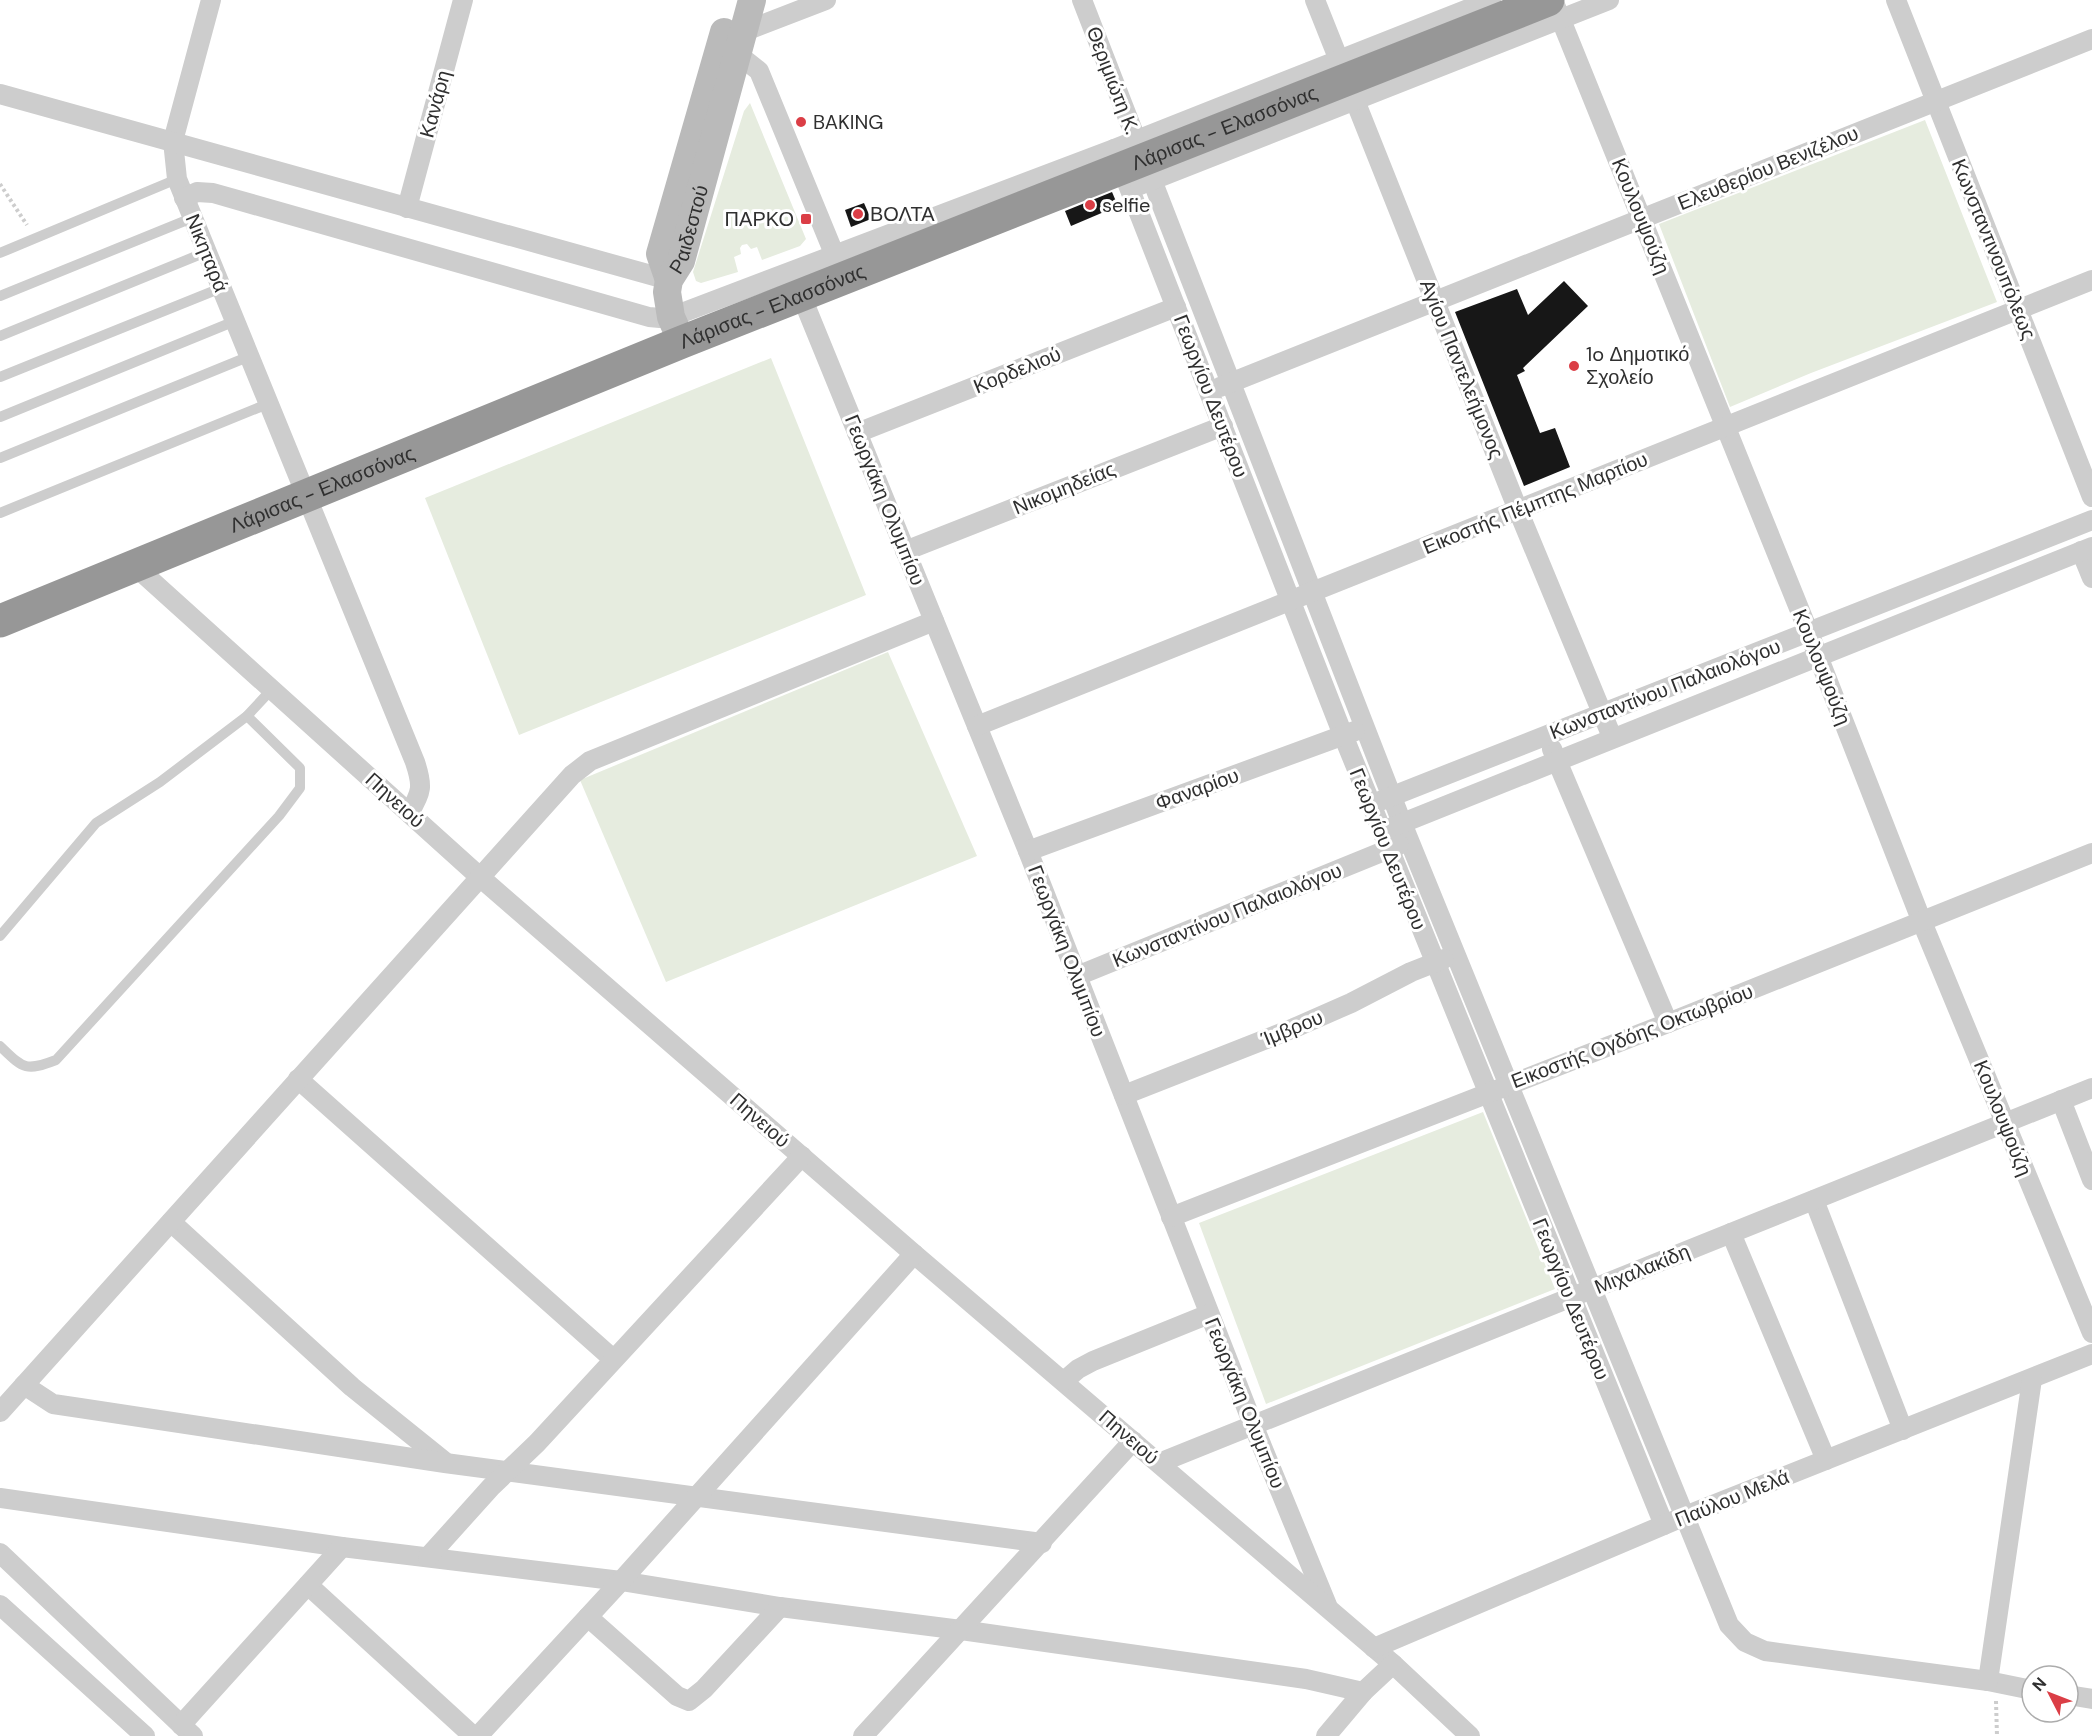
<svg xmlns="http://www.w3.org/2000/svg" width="2092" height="1736" viewBox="0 0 2092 1736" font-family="'DM Sans',sans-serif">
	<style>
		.green { fill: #e6ecdf }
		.building { fill: #171717 }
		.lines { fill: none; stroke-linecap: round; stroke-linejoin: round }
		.path { stroke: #cdcdcd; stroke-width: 4; stroke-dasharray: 3 3; stroke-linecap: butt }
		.lane { stroke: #cdcdcd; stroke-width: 10 }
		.street { stroke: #cdcdcd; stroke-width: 20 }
		.secondary { stroke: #bababa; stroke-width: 28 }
		.highway { stroke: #979797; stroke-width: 33 }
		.poi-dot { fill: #db3e46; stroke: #fff; stroke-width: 2 }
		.labels { text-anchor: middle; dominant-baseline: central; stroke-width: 6; stroke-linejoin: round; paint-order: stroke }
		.street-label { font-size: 20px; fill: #303030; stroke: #fff }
		.poi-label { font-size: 20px; fill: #303030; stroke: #fff; text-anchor: start }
	</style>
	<rect width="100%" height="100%" fill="#fff"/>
	<!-- green -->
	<g class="green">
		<polygon points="750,103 806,239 800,246 762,260 757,247 751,249 747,244 742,245 740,248 741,254 734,257 738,272 701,283 696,281 693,272 744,111"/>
		<polygon points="1925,120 1997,302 1811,373 1730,407 1659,224"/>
		<polygon points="771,358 866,595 519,735 425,498"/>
		<polygon points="888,652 977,856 666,982 580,780"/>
		<polygon points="1483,1112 1555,1289 1266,1404 1199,1223"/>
	</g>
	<!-- building -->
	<g class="building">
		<polygon points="1112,192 1118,206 1071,226 1065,211"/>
		<polygon points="864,203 871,219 851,227 845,210"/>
		<polygon points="1564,281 1588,306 1523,368 1525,371 1517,375 1540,433 1555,428 1570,467 1524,486 1455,312 1517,289 1528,315"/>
	</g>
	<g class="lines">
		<!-- path -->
		<g class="path">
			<polyline points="0,184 27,225"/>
			<polyline points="1996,1701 1997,1736"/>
		</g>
		<!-- lane -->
		<g class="lane">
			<polyline points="0,253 177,179"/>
			<polyline points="0,296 192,218"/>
			<polyline points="0,336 206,252"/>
			<polyline points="0,377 221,288"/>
			<polyline points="0,417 235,321"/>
			<polyline points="0,458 250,356"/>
			<polyline points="0,513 270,403"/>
			<polyline points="0,936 96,823 160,782 247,716 272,689"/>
			<path d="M0,1046C23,1068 25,1072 56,1060L279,816L300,788V768L247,716"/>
		</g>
		<!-- street -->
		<g class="street">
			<path d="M211,0L173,141L177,179L415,762C423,786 422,792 409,813"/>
			<polyline points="1082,0 1402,823 1729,1625 1745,1642 1765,1651 1988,1681 2032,1690"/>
			<polyline points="1315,0 1518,510 1612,737"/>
			<polyline points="1553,0 1809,633 1922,922 2092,1333"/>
			<polyline points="1896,0 2092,497"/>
			<polyline points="735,35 826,0"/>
			<polyline points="730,48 759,71 840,268"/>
			<polyline points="0,94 669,280"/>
			<polyline points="1114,149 1343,735 1664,1525"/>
			<polyline points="1140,185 1609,0"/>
			<polyline points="184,198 197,192 213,193 649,317 660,318 671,317 1114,149 1491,0"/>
			<polyline points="407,208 463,0"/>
			<polyline points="801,295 1028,851 1254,1427 1327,1605"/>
			<polyline points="1220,387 2092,39"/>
			<polyline points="857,433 1176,307"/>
			<polyline points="905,551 1223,426"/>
			<polyline points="2081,551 2092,578"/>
			<polyline points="136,567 481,878 914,1254 1393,1664 1470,1736"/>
			<polyline points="977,726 2092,280"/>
			<polyline points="1552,749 1668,1023"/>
			<polyline points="1380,801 2092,520"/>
			<polyline points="1390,828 2092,547"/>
			<polyline points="1028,851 1355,731"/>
			<polyline points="1077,976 1399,845"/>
			<polyline points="298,1079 613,1359"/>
			<polyline points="1124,1095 1294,1028 1351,1003 1411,972 1444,959"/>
			<polyline points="2061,1100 2092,1180"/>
			<polyline points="1814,1200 1903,1430"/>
			<polyline points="1171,1217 1668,1023 2092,853"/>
			<polyline points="171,1222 352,1387 444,1461"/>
			<polyline points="1731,1233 1826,1460"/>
			<polyline points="1064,1381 1078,1369 1093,1361 1209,1314"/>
			<polyline points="24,1385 53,1404 80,1408 445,1463 1042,1543"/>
			<polyline points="0,1412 572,775 590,761 934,621"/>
			<polyline points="1159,1463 2092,1088"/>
			<polyline points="0,1498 342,1547 621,1581 780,1607 961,1630 1306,1679 1363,1692 1393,1664"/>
			<polyline points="0,1553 193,1736"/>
			<polyline points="428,1557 491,1487 537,1443 802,1156"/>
			<polyline points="308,1585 473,1736"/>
			<polyline points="0,1605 145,1736"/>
			<polyline points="588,1617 677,1696 689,1701 704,1689 780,1607"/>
			<polyline points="1374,1648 1685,1516 2092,1354"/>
			<polyline points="1988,1681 2032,1379"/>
			<polyline points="2068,1695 2092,1699"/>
			<polyline points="181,1725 342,1547"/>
			<polyline points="478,1736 621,1581 914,1254"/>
			<polyline points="863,1736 1133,1441"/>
			<polyline points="1326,1736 1363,1692"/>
		</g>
		<!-- secondary -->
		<g class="secondary">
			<polyline points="669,280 660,254 724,32"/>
			<path id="s1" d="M682,342L671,317L667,292L669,280L681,261L752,0"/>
		</g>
		<!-- highway -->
		<path class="highway" id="s2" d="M0,621L682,342L1548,0"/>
	</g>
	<!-- markers -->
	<g class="poi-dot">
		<circle cx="801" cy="122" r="6"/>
		<circle cx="1090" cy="205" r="6"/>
		<circle cx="858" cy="214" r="6"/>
		<rect x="800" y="213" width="12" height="12" rx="3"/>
		<circle cx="1574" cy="366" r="6"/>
	</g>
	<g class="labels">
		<!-- street labels -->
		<g class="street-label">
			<text transform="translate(1113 80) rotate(69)">Θεριμιώτη Κ.</text>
			<text transform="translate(435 104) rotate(-75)">Κανάρη</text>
			<text stroke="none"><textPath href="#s2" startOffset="1320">Λάρισας - Ελασσόνας</textPath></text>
			<text transform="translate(1768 168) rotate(-22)">Ελευθερίου Βενιζέλου</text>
			<text transform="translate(1641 216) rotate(68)">Κουλουψούζη</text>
			<text stroke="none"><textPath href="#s1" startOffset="120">Ραιδεστού</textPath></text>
			<text transform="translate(1994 249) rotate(68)">Κωνσταντινουπόλεως</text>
			<text transform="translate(207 253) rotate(68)">Νικηταρά</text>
			<text stroke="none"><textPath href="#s2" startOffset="834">Λάρισας - Ελασσόνας</textPath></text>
			<text transform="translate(1462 369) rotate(68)">Αγίου Παντελεήμονος</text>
			<text transform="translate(1017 370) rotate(-22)">Κορδελιού</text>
			<text transform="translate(1211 396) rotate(69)">Γεωργίου Δευτέρου</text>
			<text transform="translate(1064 488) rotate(-22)">Νικομηδείας</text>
			<text stroke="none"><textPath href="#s2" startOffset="348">Λάρισας - Ελασσόνας</textPath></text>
			<text transform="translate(885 500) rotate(68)">Γεωργάκη Ολυμπίου</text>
			<text transform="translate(1535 503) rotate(-22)">Εικοστής Πέμπτης Μαρτίου</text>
			<text transform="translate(1822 667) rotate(68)">Κουλουψούζη</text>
			<text transform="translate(1665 689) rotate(-21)">Κωνσταντίνου Παλαιολόγου</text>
			<text transform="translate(1197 789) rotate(-20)">Φαναρίου</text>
			<text transform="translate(395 800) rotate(42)">Πηνειού</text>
			<text transform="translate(1388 849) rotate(68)">Γεωργίου Δευτέρου</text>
			<text transform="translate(1227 915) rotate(-22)">Κωνσταντίνου Παλαιολόγου</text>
			<text transform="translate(1067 951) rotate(69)">Γεωργάκη Ολυμπίου</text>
			<text transform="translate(1292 1028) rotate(-22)">Ίμβρου</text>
			<text transform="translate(1632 1036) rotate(-21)">Εικοστής Ογδόης Οκτωβρίου</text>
			<text transform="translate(2003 1118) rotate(68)">Κουλουψούζη</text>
			<text transform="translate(760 1120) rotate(41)">Πηνειού</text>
			<text transform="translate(1642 1269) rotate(-22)">Μιχαλακίδη</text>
			<text transform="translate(1571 1299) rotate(68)">Γεωργίου Δευτέρου</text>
			<text transform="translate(1245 1403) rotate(68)">Γεωργάκη Ολυμπίου</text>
			<text transform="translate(1129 1437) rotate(41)">Πηνειού</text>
			<text transform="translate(1732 1498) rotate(-22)">Παύλου Μελά</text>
		</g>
		<!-- poi labels -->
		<g class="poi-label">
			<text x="813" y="122">BAKING</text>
			<text x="1102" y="205">selfie</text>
			<text x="870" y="214">ΒΟΛΤΑ</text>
			<text x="794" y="219" text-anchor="end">ΠΑΡΚΟ</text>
			<text x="1586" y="354">1o Δημοτικό<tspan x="1586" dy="23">Σχολείο</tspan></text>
		</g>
	</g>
	<!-- north arrow -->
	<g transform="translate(2050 1694) rotate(312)"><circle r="28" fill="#ffffff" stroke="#acacac" stroke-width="1.5"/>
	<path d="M0-4.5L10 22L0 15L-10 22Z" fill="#db3e46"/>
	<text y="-9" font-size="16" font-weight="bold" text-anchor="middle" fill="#303030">N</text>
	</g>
</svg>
